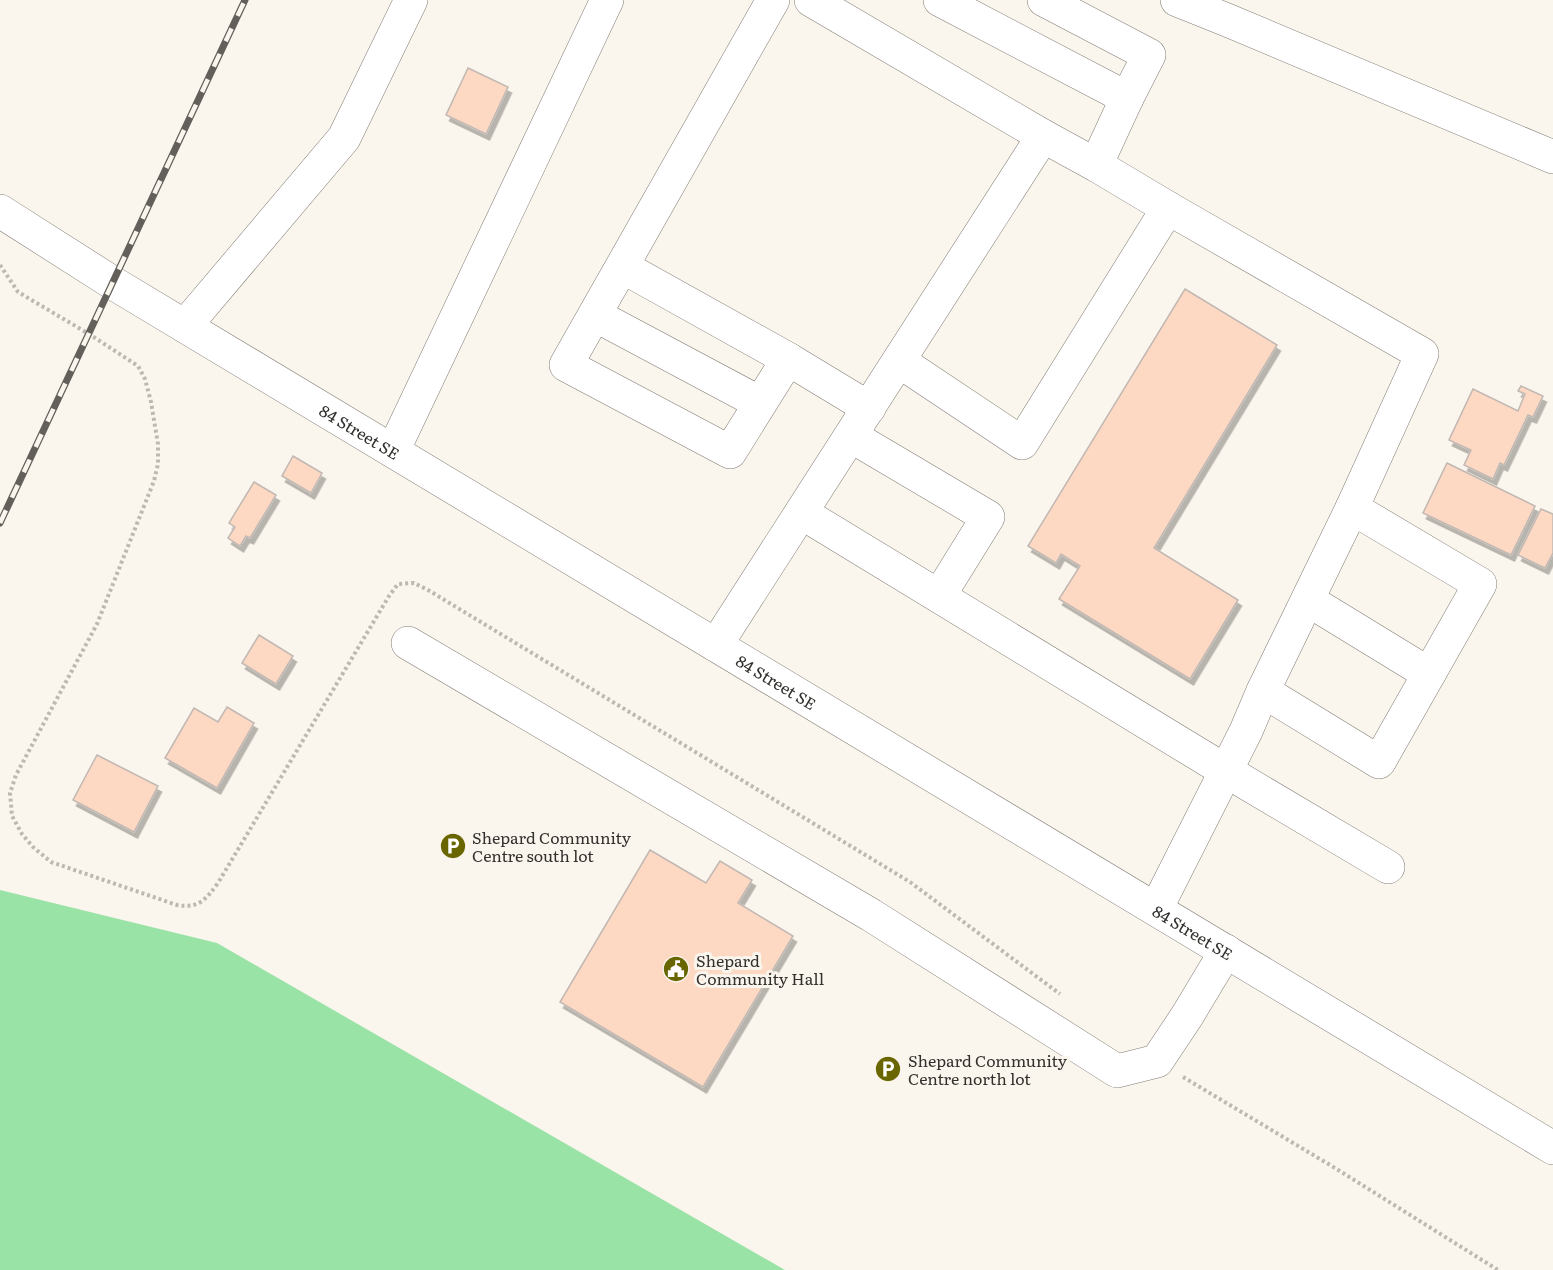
<svg xmlns="http://www.w3.org/2000/svg" width="1553" height="1270" viewBox="0 0 1553 1270" font-family="Literata,serif">
	<style>
		.green { fill: #9ae3a7 }
		.building { fill: #fdd8c2; stroke: #c1b8b3; stroke-width: 1.5; filter: url(#shadow) }
		.lines { fill: none; stroke-linecap: round; stroke-linejoin: round }
		.minor-casing { stroke: #827d76; stroke-width: 34 }
		.path { stroke: #bdb9b2; stroke-width: 4; stroke-dasharray: 3 3; stroke-linecap: butt }
		.minor { stroke: #fff; stroke-width: 33 }
		.rail-casing { stroke: #63605c; stroke-width: 7 }
		.rail { stroke: #faf5ed; stroke-width: 4.5; stroke-dasharray: 14; stroke-linecap: butt }
		.labels { text-anchor: middle; dominant-baseline: central; stroke-width: 6; stroke-linejoin: round; paint-order: stroke }
		.street-label { font-size: 16px; fill: #33312e; stroke: #faf5ed }
		.poi-label { font-size: 16px; fill: #33312e; stroke: #faf5ed; text-anchor: start }
	</style>
	<defs>
		<filter id="shadow"><feDropShadow dx="3.5" dy="6" stdDeviation="0" flood-color="#0004"/></filter>
	</defs>
	<rect width="100%" height="100%" fill="#faf5ed"/>
	<!-- green -->
	<polygon class="green" points="0,890 217,943 785,1270 0,1270"/>
	<!-- building -->
	<g class="building">
		<polygon points="468,68 508,87 486,134 446,115"/>
		<polygon points="1185,289 1277,345 1154,548 1238,600 1190,679 1059,599 1080,566 1061,554 1056,563 1028,546"/>
		<polygon points="1521,386 1543,396 1533,417 1528,415 1504,465 1500,463 1493,479 1464,465 1471,450 1449,440 1473,389 1518,411 1525,394 1518,391"/>
		<polygon points="293,456 322,473 311,493 282,476"/>
		<polygon points="1447,463 1535,506 1511,555 1423,513"/>
		<polygon points="254,482 276,495 250,538 246,536 240,546 228,538 235,527 229,523"/>
		<polygon points="1541,509 1553,514 1553,553 1545,568 1518,555"/>
		<polygon points="259,635 293,656 276,684 242,663"/>
		<polygon points="227,707 254,723 217,788 165,758 194,708 218,722"/>
		<polygon points="97,755 158,786 134,832 73,800"/>
		<polygon points="650,850 706,883 720,861 752,880 738,903 793,936 703,1087 560,1002"/>
	</g>
	<g class="lines">
		<!-- minor casing -->
		<g class="minor-casing">
			<g id="minor">
				<polyline points="811,0 1043,136"/>
				<polyline points="940,0 1127,98 1096,165"/>
				<polyline points="1044,0 1149,55 1127,98"/>
				<polyline points="1177,0 1227,20 1553,157"/>
				<path id="s1" d="M0,211L113,283L1553,1148"/>
				<polyline points="623,267 788,359 730,452 566,365 773,0"/>
				<polyline points="595,315 760,403"/>
				<polyline points="185,326 344,138 411,0"/>
				<polyline points="788,359 869,408"/>
				<polyline points="899,361 1022,443 1168,208"/>
				<polyline points="851,436 988,517 939,596"/>
				<polyline points="393,451 607,0"/>
				<polyline points="802,513 1226,771 1388,867"/>
				<polyline points="1308,600 1429,674"/>
				<polyline points="408,643 871,915 1117,1071 1157,1061 1187,1016 1226,951"/>
				<polyline points="716,645 1043,136 1096,165 1168,208 1422,354 1352,508 1263,691 1246,731 1156,909"/>
				<polyline points="1263,691 1379,762 1480,584 1352,508"/>
			</g>
		</g>
		<!-- path -->
		<g class="path">
			<path d="M0,265L18,292L89,334L138,366L145,379L151,402L158,444V464L154,481L97,624L16,775L10,793L12,816L22,834L33,847L51,862L177,905C199,909 206,899 218,883L389,596L398,584L414,583L428,590L910,882L1060,994"/>
			<polyline points="1183,1077 1335,1168 1498,1270"/>
		</g>
		<!-- minor -->
		<use href="#minor" class="minor"/>
		<!-- rail casing -->
		<g class="rail-casing">
			<polyline id="rail" points="0,523 245,0"/>
		</g>
		<!-- rail -->
		<use href="#rail" class="rail"/>
	</g>
	<!-- icons -->
	<defs>
		<g id="parking-disc" transform="scale(1.35)"><circle r="9.5" fill="#696600" stroke="#faf5ed"/><path d="M-3.5-5.5H1a3.5 3.5 0 0 1 0 7H-1V5.5H-3.5ZM-1-3.4V-.6H.8a1.4 1.4 0 0 0 0-2.8Z" fill="#fff"/></g>
		<g id="civic-disc" transform="scale(1.35)"><circle r="9.5" fill="#696600" stroke="#faf5ed"/><path d="M-.6-6.5H3V-4.5H.6V-3L4-1V1h2V6H-6V1h2V-1L-.6-3ZM-1.2 2.5V6h2.4V2.5Z" fill="#fff"/></g>
	</defs>
	<g fill-rule="evenodd">
		<use href="#parking-disc" x="453" y="846"/>
		<use href="#civic-disc" x="676" y="969"/>
		<use href="#parking-disc" x="888" y="1069"/>
	</g>
	<g class="labels">
		<!-- street labels -->
		<g class="street-label">
			<text stroke="none"><textPath href="#s1" startOffset="422">84 Street SE</textPath></text>
			<text stroke="none"><textPath href="#s1" startOffset="908">84 Street SE</textPath></text>
			<text stroke="none"><textPath href="#s1" startOffset="1394">84 Street SE</textPath></text>
		</g>
		<!-- poi labels -->
		<g class="poi-label">
			<text x="472" y="837">Shepard Community<tspan x="472" dy="18">Centre south lot</tspan></text>
			<text x="696" y="960">Shepard<tspan x="696" dy="18">Community Hall</tspan></text>
			<text x="908" y="1060">Shepard Community<tspan x="908" dy="18">Centre north lot</tspan></text>
		</g>
	</g>
</svg>
